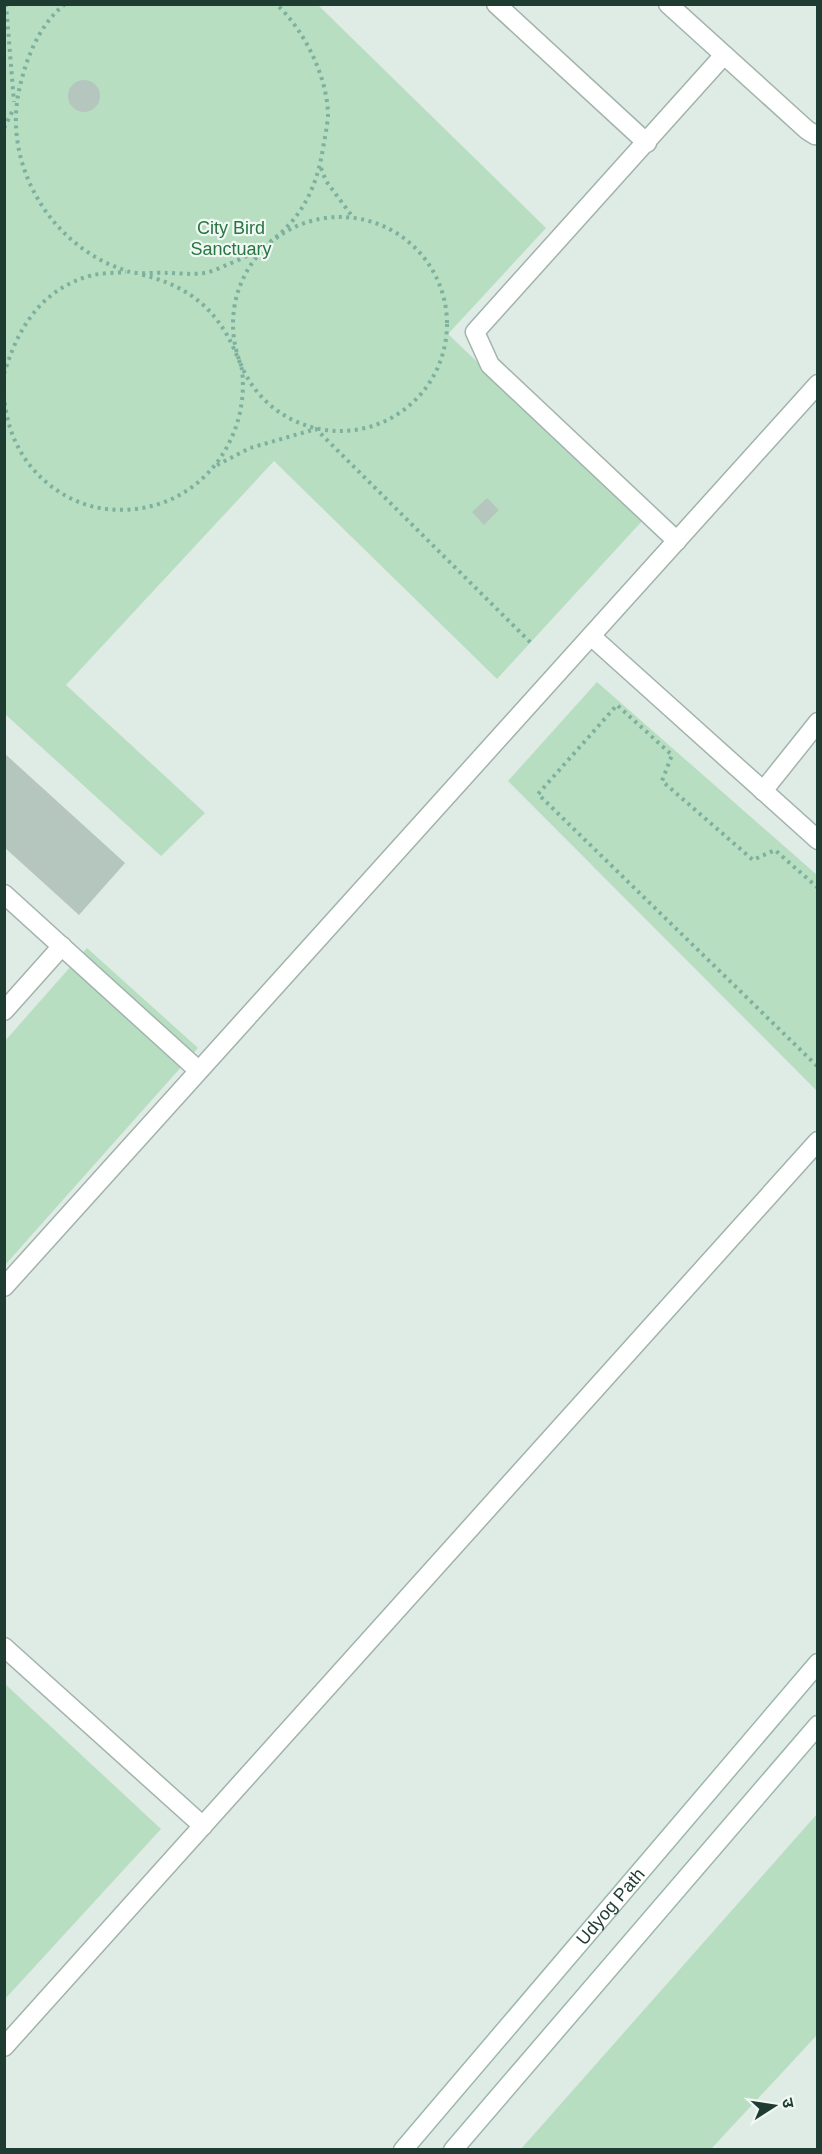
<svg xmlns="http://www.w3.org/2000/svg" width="822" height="2154" viewBox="0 0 822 2154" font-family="Arial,'Noto Sans Devanagari',sans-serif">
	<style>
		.green { fill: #b7dec0 }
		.building { fill: #b4c6be }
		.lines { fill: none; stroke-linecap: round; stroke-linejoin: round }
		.minor-casing { stroke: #a2b3ac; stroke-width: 21 }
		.secondary-casing { stroke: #9db7ad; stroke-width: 21 }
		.path { stroke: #7eb09f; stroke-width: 4; stroke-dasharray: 3 4.5; stroke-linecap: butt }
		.minor { stroke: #fff; stroke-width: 18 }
		.secondary { stroke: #fff; stroke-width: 18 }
		.labels { text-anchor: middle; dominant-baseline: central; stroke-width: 4.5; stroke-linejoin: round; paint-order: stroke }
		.park-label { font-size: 18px; fill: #287542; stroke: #f0f8f3 }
		.street-label { font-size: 18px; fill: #1f3c33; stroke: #f0f8f3 }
	</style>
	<rect width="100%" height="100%" fill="#dfebe5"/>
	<!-- green -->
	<g class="green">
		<polygon points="4,5 318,5 546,228 448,334 643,520 497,679 274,461 66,685 205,813 161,856 5,714"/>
		<polygon points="597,682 817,875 817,1091 508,781"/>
		<polygon points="87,948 198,1048 5,1265 5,1041"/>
		<polygon points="4,1683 161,1829 5,1999 4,1999"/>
		<polygon points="817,1814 817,2035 711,2149 521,2149"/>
	</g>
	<!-- building -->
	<g class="building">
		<circle cx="84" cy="96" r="16"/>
		<polygon points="487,498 499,510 484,525 472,512"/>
		<polygon points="4,753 125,863 79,915 4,847"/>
	</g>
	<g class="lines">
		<!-- minor casing -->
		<g class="minor-casing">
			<g id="minor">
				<polyline points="496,4 647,143"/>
				<polyline points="668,4 807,130 815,135 818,133"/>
				<polyline points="677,541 490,365 475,332 724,55"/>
				<polyline points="591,636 818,840"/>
				<polyline points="763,791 818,722"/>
				<polyline points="4,894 198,1070"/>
				<polyline points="4,1011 62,946"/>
				<polyline points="4,1287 818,384"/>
				<polyline points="4,1647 203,1826"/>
				<polyline points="4,2047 818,1141"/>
			</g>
		</g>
		<!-- secondary casing -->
		<g class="secondary-casing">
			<g id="secondary">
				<path id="s1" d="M403,2150L818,1663"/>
				<polyline points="453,2150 818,1725"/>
			</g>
		</g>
		<!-- path -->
		<g class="path">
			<polyline points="6,4 14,102"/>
			<path d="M65,4C40,24 27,56 20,86C1,163 50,247 127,271C138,275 155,272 167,273C179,273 192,275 204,273C212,272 221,267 229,264C284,242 314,207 323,148C325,137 327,127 328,116C328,78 304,29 276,4"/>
			<polyline points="4,128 13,110"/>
			<polyline points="321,168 326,181 352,216"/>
			<circle cx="340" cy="324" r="107"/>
			<path d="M4,374C18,327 42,288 93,275C103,273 115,273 126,272"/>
			<path d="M4,395C7,437 26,471 61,493C84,507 108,512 135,509C203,502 250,438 242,370C241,364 237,356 234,349C215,306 184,284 139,274"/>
			<polyline points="217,465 250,448 316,429 531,643"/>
			<polyline points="818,888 775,850 753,860 662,781 672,755 617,705 538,794 818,1067"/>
		</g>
		<!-- minor -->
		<use href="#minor" class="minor"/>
		<!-- secondary -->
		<use href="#secondary" class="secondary"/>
	</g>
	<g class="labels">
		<!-- park labels -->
		<g class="park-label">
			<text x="231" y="228">City Bird<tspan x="231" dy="21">Sanctuary</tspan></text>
		</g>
		<!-- street labels -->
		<g class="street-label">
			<text stroke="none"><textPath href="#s1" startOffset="320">Udyog Path</textPath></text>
		</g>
	</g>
	<!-- border -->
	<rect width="822" height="2154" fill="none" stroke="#1f3c33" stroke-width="12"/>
	<!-- north arrow -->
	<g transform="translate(774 2106) rotate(78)" stroke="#f0f8f3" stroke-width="4.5" paint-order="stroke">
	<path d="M0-4.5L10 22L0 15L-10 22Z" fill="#1f3c33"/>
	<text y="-9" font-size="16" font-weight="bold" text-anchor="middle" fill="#1f3c33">उ</text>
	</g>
</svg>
